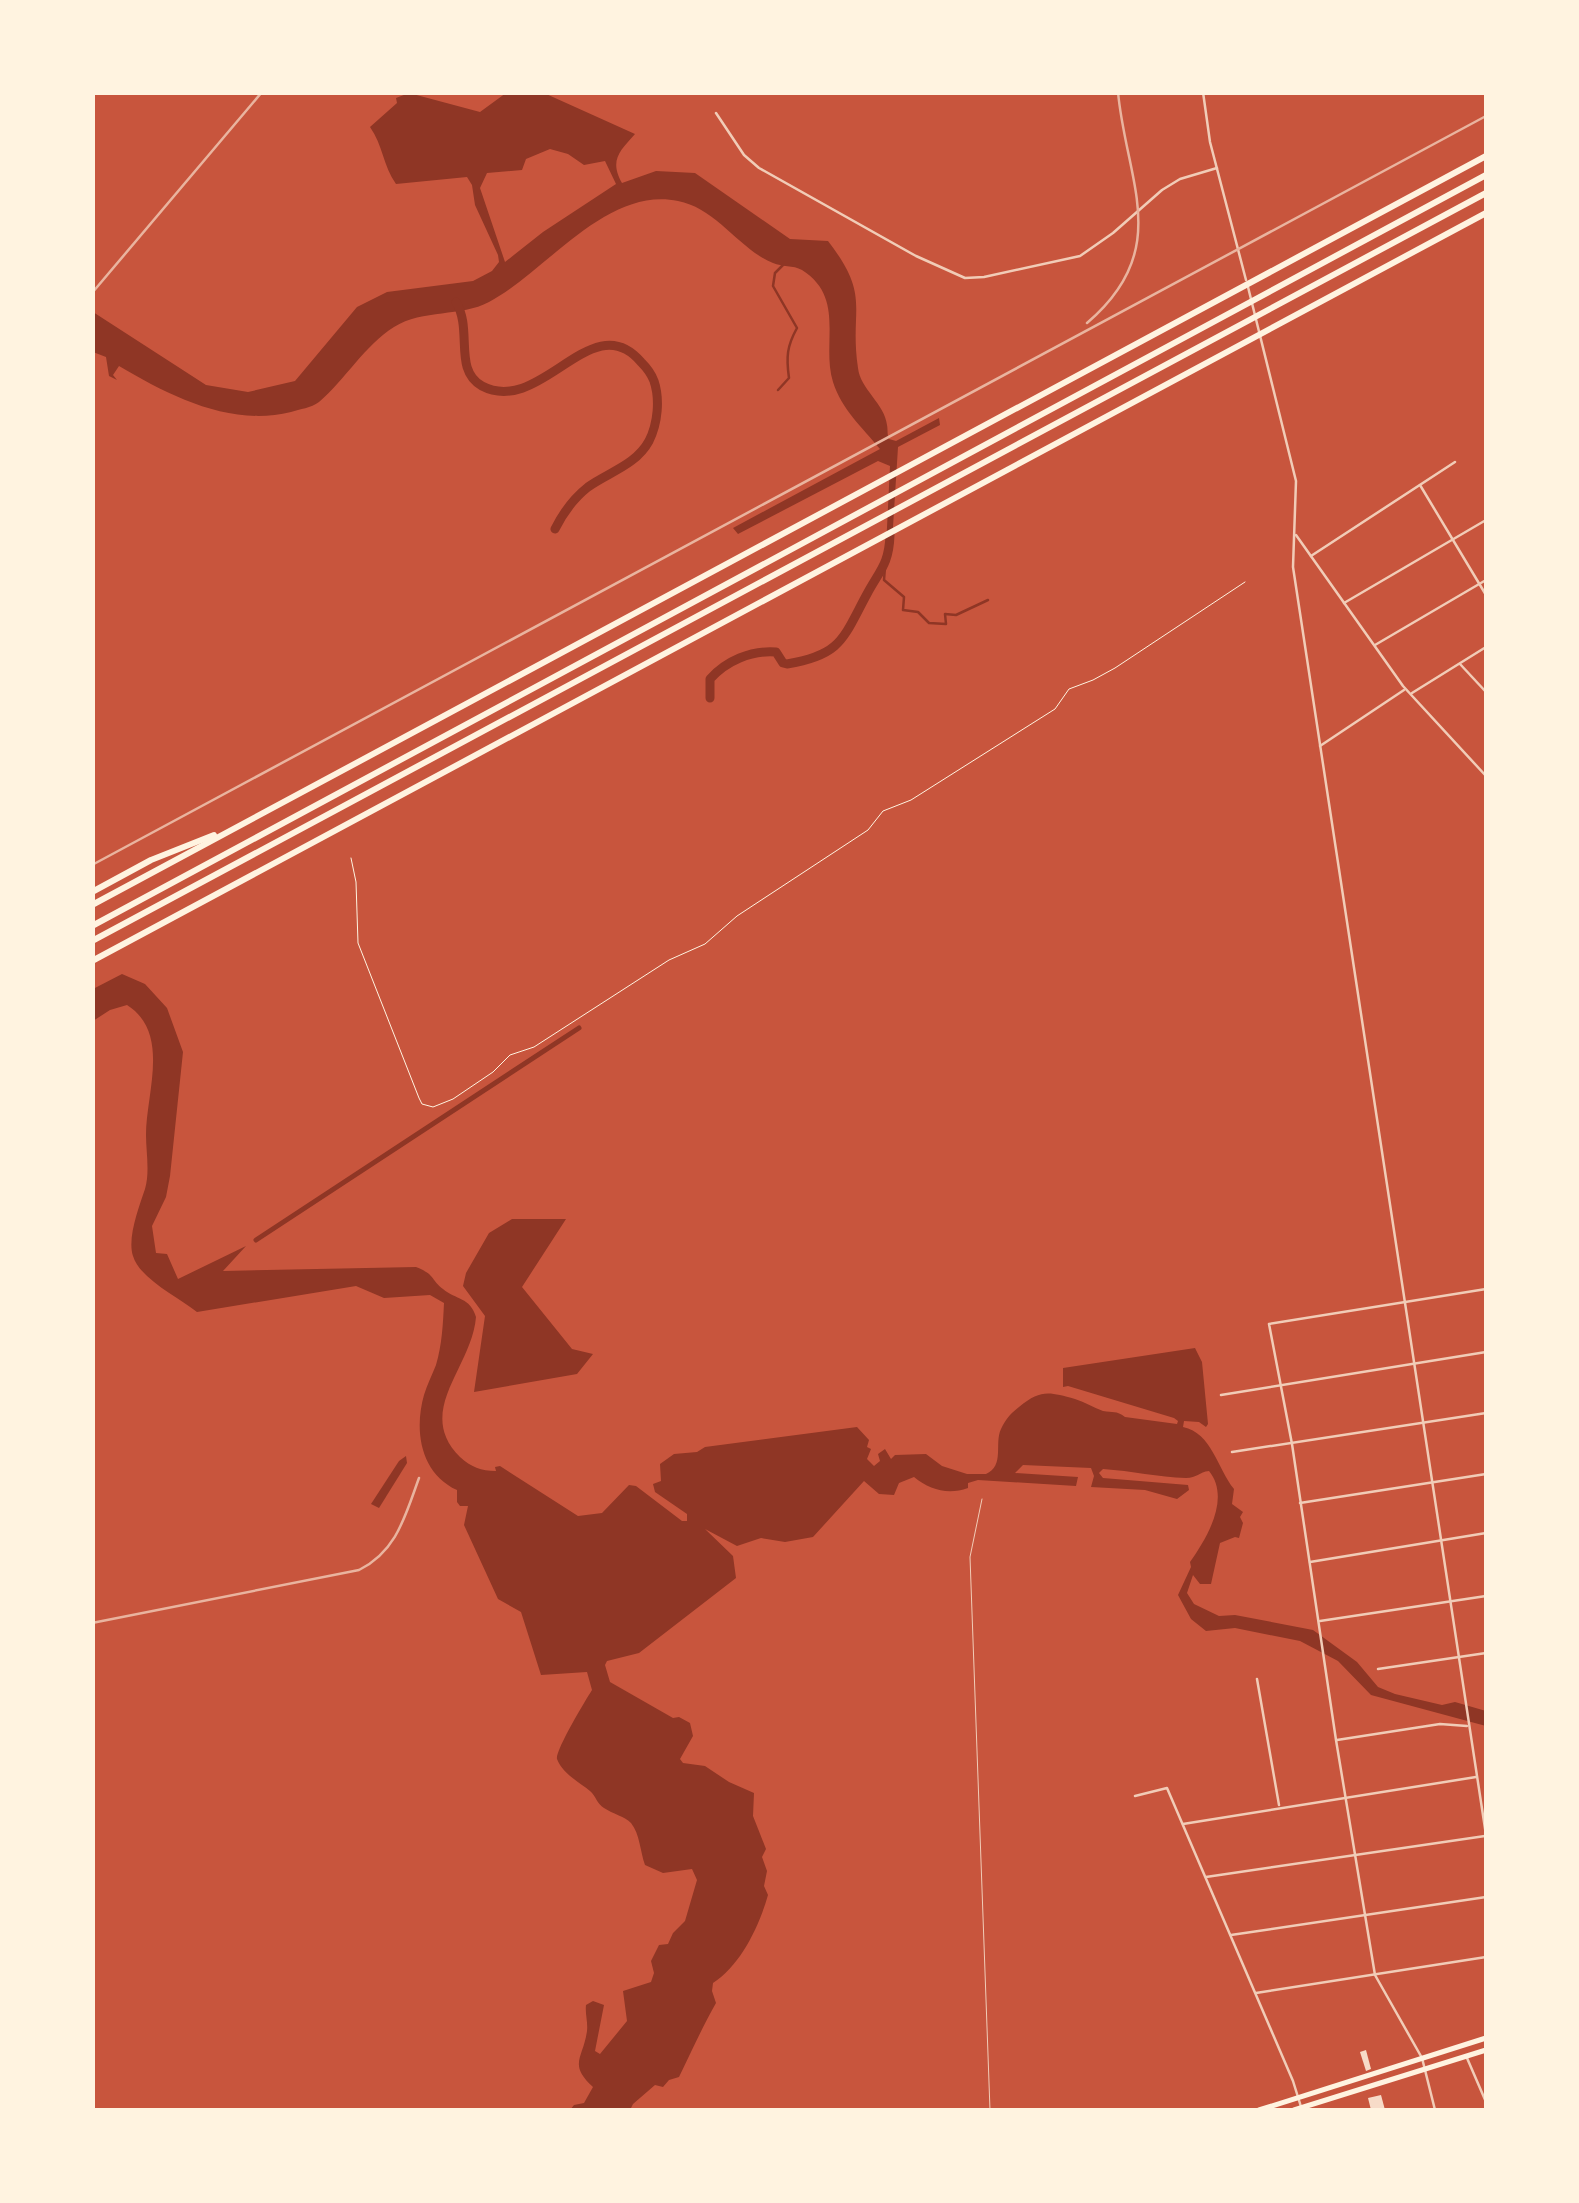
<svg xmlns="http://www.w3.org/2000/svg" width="1579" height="2203" viewBox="0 0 1579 2203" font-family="'Open Sans',sans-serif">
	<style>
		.water { fill: #8f3625; fill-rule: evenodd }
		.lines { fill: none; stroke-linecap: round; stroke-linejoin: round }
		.stream { stroke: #8f3625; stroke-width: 2.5 }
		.canal { stroke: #8f3625; stroke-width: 5 }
		.river { stroke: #8f3625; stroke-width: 9 }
		.building { fill: #f7dbc8 }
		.path { stroke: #fff3e0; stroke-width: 1 }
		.service { stroke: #f1ccb7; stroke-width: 1 }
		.minor { stroke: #f1ccb7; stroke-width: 2.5 }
		.trunk { stroke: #fff3e0; stroke-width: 5 }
		.motorway { stroke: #fff3e0; stroke-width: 6 }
		.rail { stroke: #e9b49f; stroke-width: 2.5 }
	</style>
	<rect width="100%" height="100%" fill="#c8553d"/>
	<!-- water -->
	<g class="water">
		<path d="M409,93L480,112L506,93H544L635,134C620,151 609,160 622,183L656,171L695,173L790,239L828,241C872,298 849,307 858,368C860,389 885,404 887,425C888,430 887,435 889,439L896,441L939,418L940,425L898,447L892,543L886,548L890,466L878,461L738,534L733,528L880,449C862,427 842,410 833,382C821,343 846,298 802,270C793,265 782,267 773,263C740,250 716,208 678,201C606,186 546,272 489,302C461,317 423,309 394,327C365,345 345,380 319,402C311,408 300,409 291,412C230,427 170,396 119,366L113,375L117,380L109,376L106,357L93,352V312L206,385L248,392L295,381L357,307L387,292L473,281L492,271L499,262L498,255L475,205L472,185L467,177L396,184C383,166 383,145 370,127L397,103L396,98ZM550,149L568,154L584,165L605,161L616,184L543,232L505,262L480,188L487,173L522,170L526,159Z"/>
		<path d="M122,974L145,984L167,1008L183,1052L170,1176L166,1197L152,1226L156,1253L167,1254L178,1279L246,1246L223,1271L416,1267C436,1275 430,1279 443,1289C456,1300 470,1297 476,1317C472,1368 414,1411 460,1457C471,1467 481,1471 496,1471L495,1467L500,1466L578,1516L602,1513L629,1485L636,1486L682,1521H687V1514L655,1492L653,1484L661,1481L660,1464L674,1454L697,1452L705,1447L857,1427L869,1440L867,1447L871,1449L867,1459L874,1466L880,1461L878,1454L885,1449L891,1459L895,1455L926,1454L942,1466L967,1474H986C1005,1466 994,1443 1001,1429C1006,1419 1010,1414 1019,1407C1041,1389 1049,1392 1075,1399C1085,1402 1094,1408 1103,1411C1113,1413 1116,1410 1125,1417L1177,1424L1178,1421L1174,1418L1068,1386L1063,1387V1368L1195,1348L1202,1362L1208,1424L1206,1427L1199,1422L1184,1421L1183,1427C1212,1433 1217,1468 1234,1489L1232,1504L1243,1512L1240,1517L1243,1523L1239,1538L1235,1537L1220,1543L1211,1584H1200L1193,1575L1187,1593L1194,1604L1219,1616L1235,1615L1313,1630L1357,1662L1378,1687L1395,1694L1442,1705L1455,1702L1486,1711V1726L1371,1695L1338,1661L1300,1641L1235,1628L1206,1631L1191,1619L1178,1595L1191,1567L1190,1562C1207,1538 1231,1498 1209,1471C1199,1472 1197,1478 1186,1478C1158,1477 1132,1471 1103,1469L1099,1473L1103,1478L1188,1485L1189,1490L1177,1499L1145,1490L1091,1487L1094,1476L1091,1468L1023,1465L1015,1473L1078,1477L1076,1486L978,1480L968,1483V1488C948,1495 930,1490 914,1477L899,1483L894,1495L879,1494L864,1481L813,1537L785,1542L761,1538L737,1546L705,1529L733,1556L736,1578L639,1653L607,1661L605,1665L610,1682L673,1718L679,1717L690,1723L693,1736L680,1759L683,1763L705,1766L729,1782L754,1793L753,1816L766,1849L762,1857L767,1871L764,1886L768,1895C759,1927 740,1966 713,1983L712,1991L716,2003C702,2028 691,2052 679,2077L669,2080L663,2087L655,2085L633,2104L630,2110H570L574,2105L584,2103L593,2087C568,2064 583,2059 587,2031C588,2022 585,2014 586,2005L593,2001L604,2005L595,2051L600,2054L627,2021L623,1991L651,1982L654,1973L651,1961L659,1945L668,1944L673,1933L685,1921L697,1880L692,1869L663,1873L645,1865C640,1851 640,1834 631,1823C624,1816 613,1814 604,1808C597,1804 596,1796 590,1791C579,1782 562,1773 557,1759C555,1751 585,1701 592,1690L587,1672L541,1675L521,1612L498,1599L464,1525L468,1506H460L457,1502V1490C420,1473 414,1430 424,1395C427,1385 432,1375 436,1365C442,1345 443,1324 444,1303L430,1295L384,1298L356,1286L197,1312C178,1297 140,1279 133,1256C127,1238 139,1207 145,1189C150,1172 146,1152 146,1135C146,1093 171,1033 127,1005L110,1010L93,1021V989Z"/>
		<polygon points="512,1219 566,1219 522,1287 572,1349 593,1354 577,1374 474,1392 485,1316 463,1286 466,1273 489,1233"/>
		<polygon points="406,1456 407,1463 379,1508 371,1504 399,1461"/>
	</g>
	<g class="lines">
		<!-- stream -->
		<g class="stream">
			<path d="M778,390L789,378C786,357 787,346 797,328L773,286L775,273L785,263"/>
			<polyline points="885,567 884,580 904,597 903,610 918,612 929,623 946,624 945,614 956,615 988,600"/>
		</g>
		<!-- canal -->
		<polyline class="canal" points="256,1240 579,1028"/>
		<!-- river -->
		<g class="river">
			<path d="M456,302C473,330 453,370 482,386C541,417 592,304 641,362C646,367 651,373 654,381C660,399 658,423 649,441C636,465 609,472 588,487C574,498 563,513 555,529"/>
			<path d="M710,698V679C726,661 751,650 776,652L783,663L787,664C842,655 843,638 867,594C880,570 889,564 890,535"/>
		</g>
	</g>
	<!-- building -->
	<g class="building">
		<polygon points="1366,2050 1371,2069 1366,2071 1360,2052"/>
		<polygon points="1381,2095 1385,2110 1371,2110 1368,2098"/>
	</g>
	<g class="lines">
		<!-- path -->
		<polyline class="path" points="351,858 356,882 358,943 419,1098 422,1104 433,1107 453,1099 493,1072 510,1055 534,1047 669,960 705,944 737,916 868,830 883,811 911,800 1055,709 1069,689 1093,680 1115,668 1245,582"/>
		<!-- service -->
		<polyline class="service" points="982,1499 970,1557 990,2110"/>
		<!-- minor -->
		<g class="minor">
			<polyline points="1203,92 1210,142 1246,280"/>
			<polyline points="716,113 744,155 759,168 916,256 965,278 984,277 1080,256 1113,233 1162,190 1180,179 1217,168"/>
			<polyline points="1248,287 1296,481 1293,567 1486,1835"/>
			<polyline points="1420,485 1486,595"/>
			<polyline points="1296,535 1403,686 1486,776"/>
			<polyline points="1311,556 1455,462"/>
			<polyline points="1344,603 1486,520"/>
			<polyline points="1375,645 1486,580"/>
			<polyline points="1460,664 1486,692"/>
			<polyline points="1412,693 1486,647"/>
			<polyline points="1320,746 1404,690"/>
			<polyline points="1221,1395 1486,1352"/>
			<polyline points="1232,1452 1486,1413"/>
			<polyline points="1300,1503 1486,1474"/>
			<polyline points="1310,1562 1486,1533"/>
			<polyline points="1320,1621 1486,1596"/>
			<polyline points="1378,1669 1486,1653"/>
			<polyline points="1257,1679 1279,1805"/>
			<polyline points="1337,1740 1440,1724 1467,1726"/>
			<polyline points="1135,1796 1167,1788 1293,2081 1302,2110"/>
			<polyline points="1183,1824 1476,1777"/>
			<polyline points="1206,1877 1485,1836"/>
			<polyline points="1231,1935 1486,1897"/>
			<polyline points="1256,1993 1486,1957"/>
			<polyline points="1467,2058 1486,2102"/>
			<polyline points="1435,2110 1422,2058 1375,1975 1336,1740 1292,1444 1269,1324 1486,1289"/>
		</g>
		<!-- trunk -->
		<g class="trunk">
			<polyline points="1259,2110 1486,2038"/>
			<polyline points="1294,2110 1486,2050"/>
		</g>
		<!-- motorway -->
		<g class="motorway">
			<polyline points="92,892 151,860 214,835"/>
			<polyline points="92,905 1486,156"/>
			<polyline points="92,926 1486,175"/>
			<polyline points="92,941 1486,193"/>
			<polyline points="92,961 1486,213"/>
		</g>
		<!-- rail -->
		<g class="rail">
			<polyline points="92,293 262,92"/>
			<path d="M1087,323C1174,249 1126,181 1118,92"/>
			<polyline points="92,865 1486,116"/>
			<path d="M92,1623L359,1570C397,1551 405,1516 419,1478"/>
		</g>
	</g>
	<!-- border -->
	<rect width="1579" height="2203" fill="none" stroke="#fff3e0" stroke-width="190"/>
</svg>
